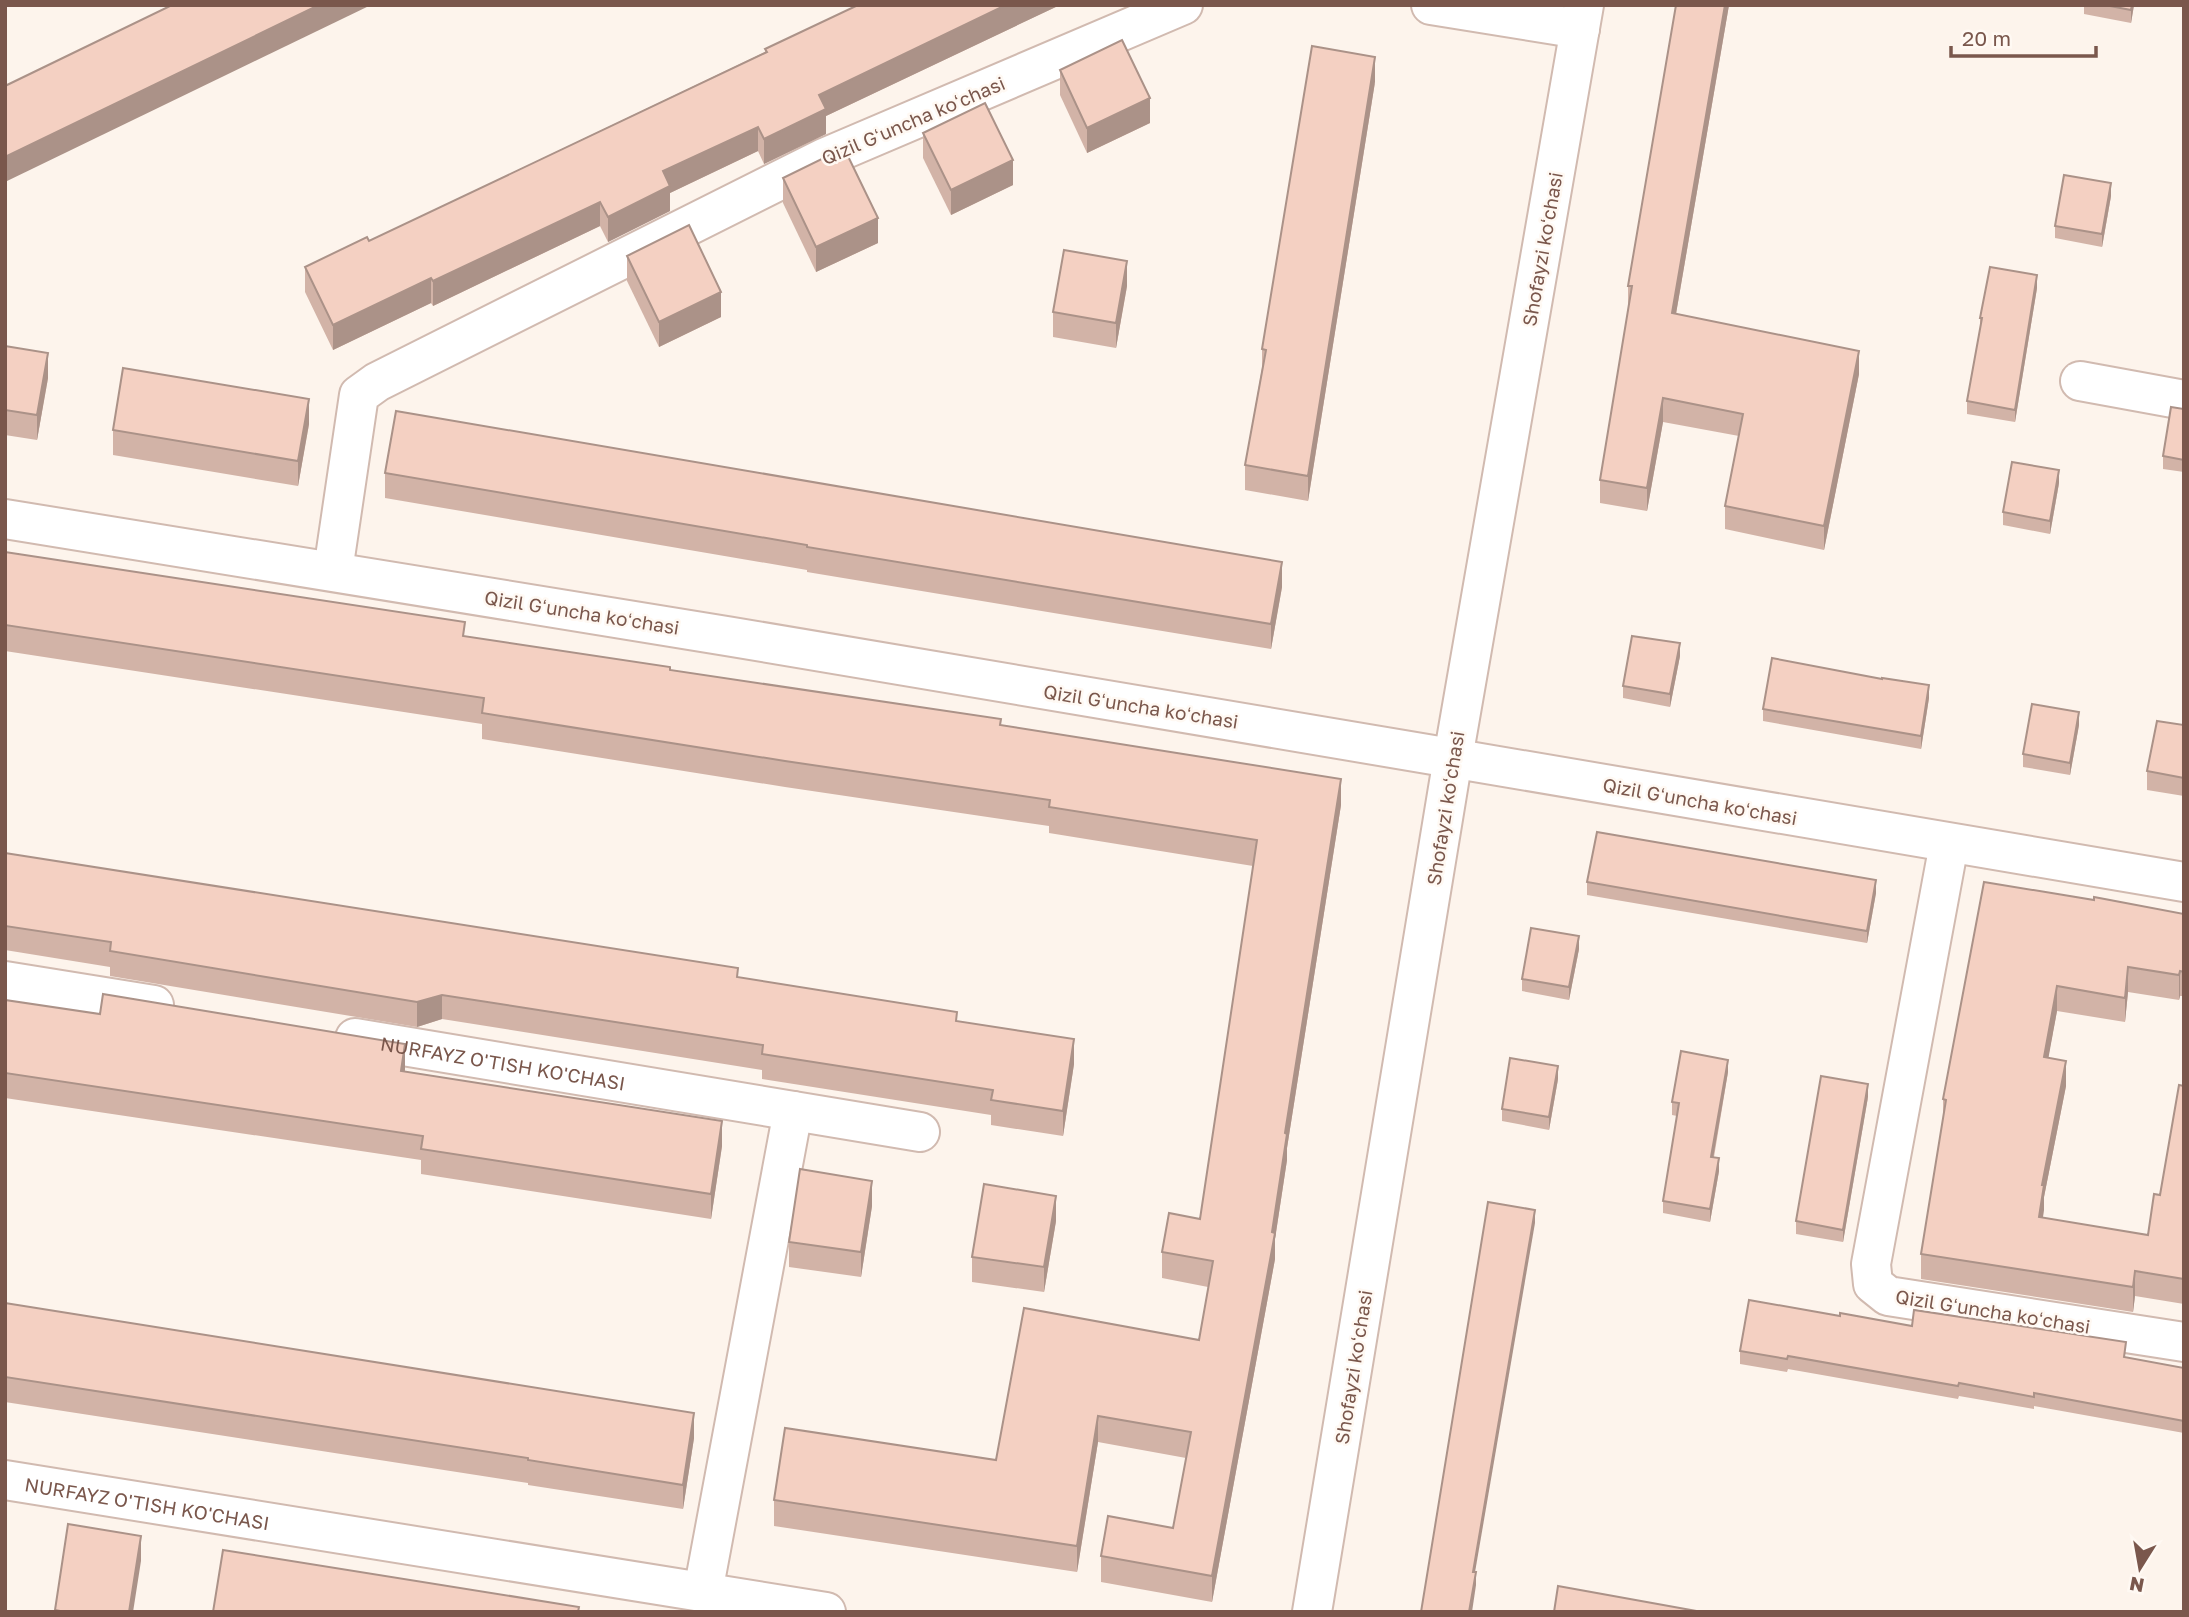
<svg xmlns="http://www.w3.org/2000/svg" width="2189" height="1617" viewBox="0 0 2189 1617" font-family="'Golos Text',sans-serif">
	<style>
		.lines { fill: none; stroke-linecap: round; stroke-linejoin: round }
		.minor-casing { stroke: #d1bab0; stroke-width: 42 }
		.minor { stroke: #fff; stroke-width: 38 }
		.wall { fill: #d2b3a7 }
		.shaded-wall { fill: #ab9288 }
		.building { fill: #f4d0c2; stroke: #ab9288; stroke-width: 2 }
		.labels { text-anchor: middle; dominant-baseline: central; stroke-width: 5; stroke-linejoin: round; paint-order: stroke }
		.street-label { font-size: 19px; fill: #7a574c; stroke: #fff9f3 }
	</style>
	<rect width="100%" height="100%" fill="#fdf4ec"/>
	<g class="lines">
		<!-- minor casing -->
		<g class="minor-casing">
			<g id="minor">
				<polyline points="1431,5 1580,29"/>
				<polyline points="2080,381 2184,400"/>
				<path d="M5,519C488,595 969,676 1451,758C1695,799 1939,842 2184,882"/>
				<polyline points="333,571 359,395 377,382 824,158 1183,5"/>
				<polyline points="1949,844 1871,1264 1873,1284 1888,1296 2184,1342"/>
				<polyline points="5,981 154,1005"/>
				<path id="s1" d="M355,1038L920,1132"/>
				<path id="s2" d="M5,1480L826,1612"/>
				<polyline points="703,1592 793,1111"/>
				<polyline points="1312,1612 1453,758 1584,5"/>
			</g>
		</g>
		<!-- minor -->
		<use href="#minor" class="minor"/>
	</g>
	<!-- wall -->
	<g class="wall">
		<polygon points="858,5 1060,5 826,116 826,134 764,164 758,151 670,193 670,211 608,242 600,226 433,306 431,303 333,350 305,292 305,267 369,241 765,52 765,49"/>
		<polygon points="1676,5 1729,5 1676,314 1859,374 1824,550 1725,529 1725,506 1739,436 1663,422 1647,511 1600,503 1600,480 1628,309 1628,286"/>
		<polygon points="2084,5 2134,5 2131,23 2084,14"/>
		<polygon points="1060,70 1150,123 1087,153 1060,95"/>
		<polygon points="1375,82 1308,501 1245,490 1245,465 1262,368 1262,349"/>
		<polygon points="923,133 1013,185 951,215 923,158"/>
		<polygon points="783,178 878,243 816,272 783,203"/>
		<polygon points="2111,196 2102,247 2055,238 2055,226"/>
		<polygon points="627,256 721,317 659,347 627,281"/>
		<polygon points="1127,286 1116,348 1053,337 1053,312"/>
		<polygon points="2037,288 2015,422 1967,414 1967,401 1980,329 1980,318"/>
		<polygon points="5,346 48,378 37,440 5,435"/>
		<polygon points="2184,409 2184,472 2163,469 2163,456"/>
		<polygon points="309,424 298,486 113,455 113,430"/>
		<polygon points="385,473 1282,587 1271,649 807,572 807,570 385,498"/>
		<polygon points="2059,483 2050,534 2003,525 2003,512"/>
		<polygon points="5,552 465,636 1001,725 1341,805 1287,1148 1287,1160 1275,1239 1275,1259 1212,1602 1101,1582 1101,1556 1173,1528 1186,1458 1098,1442 1077,1572 774,1526 774,1500 996,1460 1199,1340 1208,1287 1162,1278 1162,1252 1200,1219 1253,866 1049,833 1049,826 785,787 482,739 482,724 5,651"/>
		<polygon points="1680,656 1670,707 1623,698 1623,686"/>
		<polygon points="1882,679 1929,698 1921,749 1763,721 1763,709"/>
		<polygon points="2079,725 2070,775 2023,767 2023,754"/>
		<polygon points="2184,725 2184,796 2147,790 2147,771"/>
		<polygon points="5,853 738,977 957,1021 1074,1064 1063,1136 991,1125 991,1115 762,1079 762,1070 442,1019 417,1027 110,976 110,967 5,950"/>
		<polygon points="1587,882 1876,893 1867,943 1587,895"/>
		<polygon points="2094,900 2184,914 2184,996 2180,996 2179,1000 2128,992 2125,1022 2057,1011 2048,1058 2066,1086 2044,1197 2043,1218 2148,1235 2160,1195 2184,1086 2184,1304 2135,1296 2133,1312 1921,1279 1921,1254 1943,1124 1943,1099"/>
		<polygon points="1579,949 1569,1000 1522,991 1522,979"/>
		<polygon points="5,1000 405,1069 405,1072 722,1146 711,1219 421,1174 421,1160 5,1098"/>
		<polygon points="1728,1072 1714,1157 1719,1171 1710,1222 1663,1213 1663,1201 1677,1116 1672,1115 1672,1102"/>
		<polygon points="1558,1079 1549,1130 1502,1121 1502,1109"/>
		<polygon points="1868,1097 1843,1242 1796,1234 1796,1221"/>
		<polygon points="872,1206 861,1277 789,1267 789,1242"/>
		<polygon points="1056,1221 1044,1292 972,1282 972,1257"/>
		<polygon points="5,1303 694,1438 683,1509 528,1485 528,1483 5,1402"/>
		<polygon points="1840,1316 1912,1326 2126,1357 2184,1368 2184,1433 2034,1406 2034,1409 1959,1396 1958,1399 1788,1369 1787,1372 1740,1364 1740,1351"/>
	</g>
	<!-- shaded-wall -->
	<g class="shaded-wall">
		<polygon points="319,5 371,5 5,182 5,157"/>
		<polygon points="1006,5 1060,5 826,116 826,134 764,164 764,139 819,95"/>
		<polygon points="1725,5 1729,5 1672,337 1672,313"/>
		<polygon points="2132,5 2134,5 2131,23 2131,10"/>
		<polygon points="1375,57 1375,82 1308,501 1308,476"/>
		<polygon points="1150,98 1150,123 1087,153 1087,128"/>
		<polygon points="758,127 758,151 670,193 670,211 608,242 608,217 663,171"/>
		<polygon points="1013,160 1013,185 951,215 951,190"/>
		<polygon points="2111,183 2111,196 2102,247 2102,234"/>
		<polygon points="600,202 600,226 433,306 433,281"/>
		<polygon points="878,218 878,243 816,272 816,247"/>
		<polygon points="1127,261 1127,286 1116,348 1116,323"/>
		<polygon points="2037,275 2037,288 2015,422 2015,410"/>
		<polygon points="431,278 431,303 333,350 333,325"/>
		<polygon points="721,292 721,317 659,347 659,322"/>
		<polygon points="1859,351 1859,374 1824,550 1824,526"/>
		<polygon points="48,353 48,378 37,440 37,415"/>
		<polygon points="1663,398 1663,422 1647,511 1647,488"/>
		<polygon points="309,399 309,424 298,486 298,461"/>
		<polygon points="2059,470 2059,483 2050,534 2050,521"/>
		<polygon points="1282,562 1282,587 1271,649 1271,624"/>
		<polygon points="1680,643 1680,656 1670,707 1670,694"/>
		<polygon points="1929,685 1929,698 1921,749 1921,736"/>
		<polygon points="2079,712 2079,725 2070,775 2070,763"/>
		<polygon points="1341,779 1341,805 1287,1148 1287,1160 1275,1239 1275,1259 1212,1602 1212,1576"/>
		<polygon points="1876,880 1876,893 1867,943 1867,931"/>
		<polygon points="1579,936 1579,949 1569,1000 1569,987"/>
		<polygon points="2128,967 2128,992 2125,1022 2125,998"/>
		<polygon points="2180,971 2180,996 2179,1000 2179,975"/>
		<polygon points="2057,986 2057,1011 2044,1082 2044,1057"/>
		<polygon points="442,995 442,1019 417,1027 417,1002"/>
		<polygon points="1074,1039 1074,1064 1063,1136 1063,1111"/>
		<polygon points="405,1044 405,1069 401,1096 401,1071"/>
		<polygon points="1728,1060 1728,1072 1711,1170 1711,1157"/>
		<polygon points="2066,1061 2066,1086 2044,1197 2044,1210 2039,1242 2039,1217 2042,1185"/>
		<polygon points="1558,1066 1558,1079 1549,1130 1549,1117"/>
		<polygon points="1868,1084 1868,1097 1843,1242 1843,1230"/>
		<polygon points="722,1121 722,1146 711,1219 711,1194"/>
		<polygon points="1719,1158 1719,1171 1710,1222 1710,1209"/>
		<polygon points="872,1181 872,1206 861,1277 861,1252"/>
		<polygon points="1056,1196 1056,1221 1044,1292 1044,1267"/>
		<polygon points="1535,1210 1535,1223 1473,1584 1473,1572"/>
		<polygon points="2135,1271 2135,1296 2133,1312 2133,1287"/>
		<polygon points="694,1413 694,1438 683,1509 683,1485"/>
		<polygon points="1098,1416 1098,1442 1077,1572 1077,1546"/>
		<polygon points="141,1536 141,1561 133,1612 129,1612"/>
		<polygon points="1476,1572 1476,1585 1472,1612 1469,1612"/>
	</g>
	<!-- building -->
	<g class="building">
		<polygon points="172,5 319,5 5,157 5,86"/>
		<polygon points="858,5 1006,5 819,95 826,109 764,139 758,127 663,171 670,186 608,217 600,202 433,281 431,278 333,325 305,267 367,237 369,241 767,52 765,49"/>
		<polygon points="1676,5 1725,5 1672,313 1859,351 1824,526 1725,506 1743,414 1663,398 1647,488 1600,480 1632,286 1628,286"/>
		<polygon points="2105,5 2132,5 2131,10"/>
		<polygon points="1122,40 1150,98 1087,128 1060,70"/>
		<polygon points="1312,46 1375,57 1308,476 1245,465 1266,350 1262,349"/>
		<polygon points="985,103 1013,160 951,190 923,133"/>
		<polygon points="844,148 878,218 816,247 783,178"/>
		<polygon points="2064,175 2111,183 2102,234 2055,226"/>
		<polygon points="689,225 721,292 659,322 627,256"/>
		<polygon points="1064,250 1127,261 1116,323 1053,312"/>
		<polygon points="1990,267 2037,275 2015,410 1967,401 1982,318 1980,318"/>
		<polygon points="5,346 48,353 37,415 5,410"/>
		<polygon points="123,368 309,399 298,461 113,430"/>
		<polygon points="2171,407 2184,409 2184,460 2163,456"/>
		<polygon points="396,411 1282,562 1271,624 807,547 807,545 385,473"/>
		<polygon points="2012,462 2059,470 2050,521 2003,512"/>
		<polygon points="5,552 465,622 463,636 670,667 670,670 1001,719 1000,725 1341,779 1285,1133 1287,1134 1272,1232 1275,1233 1212,1576 1101,1556 1108,1516 1173,1528 1191,1432 1098,1416 1077,1546 774,1500 785,1428 996,1460 1024,1308 1199,1340 1213,1261 1162,1252 1169,1213 1200,1219 1257,840 1049,807 1050,800 785,761 482,713 484,698 5,625"/>
		<polygon points="1632,636 1680,643 1670,694 1623,686"/>
		<polygon points="1772,658 1882,679 1882,678 1929,685 1921,736 1763,709"/>
		<polygon points="2032,704 2079,712 2070,763 2023,754"/>
		<polygon points="2157,721 2184,725 2184,778 2147,771"/>
		<polygon points="1597,832 1876,880 1867,931 1587,882"/>
		<polygon points="5,853 738,968 737,977 957,1012 956,1021 1074,1039 1063,1111 991,1100 993,1090 762,1054 763,1045 442,995 417,1002 110,951 111,942 5,926"/>
		<polygon points="1984,882 2094,900 2094,897 2184,914 2184,972 2180,971 2179,975 2128,967 2125,998 2057,986 2044,1057 2066,1061 2042,1185 2044,1185 2039,1217 2148,1235 2154,1194 2160,1195 2179,1085 2184,1086 2184,1279 2135,1271 2133,1287 1921,1254 1946,1100 1943,1099"/>
		<polygon points="1531,928 1579,936 1569,987 1522,979"/>
		<polygon points="103,994 405,1044 401,1071 722,1121 711,1194 421,1149 423,1136 5,1073 5,1000 100,1014"/>
		<polygon points="1681,1051 1728,1060 1711,1157 1719,1158 1710,1209 1663,1201 1679,1103 1672,1102"/>
		<polygon points="1510,1058 1558,1066 1549,1117 1502,1109"/>
		<polygon points="1821,1076 1868,1084 1843,1230 1796,1221"/>
		<polygon points="800,1169 872,1181 861,1252 789,1242"/>
		<polygon points="984,1184 1056,1196 1044,1267 972,1257"/>
		<polygon points="1488,1202 1535,1210 1473,1572 1476,1572 1469,1612 1421,1612"/>
		<polygon points="1749,1300 1840,1316 1840,1313 1912,1326 1914,1310 2126,1342 2124,1357 2184,1368 2184,1421 2034,1393 2034,1397 1959,1383 1958,1386 1788,1356 1787,1359 1740,1351"/>
		<polygon points="5,1303 694,1413 683,1485 528,1460 528,1458 5,1377"/>
		<polygon points="68,1524 141,1536 129,1612 65,1612 55,1610"/>
		<polygon points="223,1550 579,1607 578,1612 213,1612"/>
		<polygon points="1558,1586 1702,1612 1554,1612"/>
	</g>
	<g class="labels">
		<!-- street labels -->
		<g class="street-label">
			<text transform="translate(913 120) rotate(-23)">Qizil Gʻuncha koʻchasi</text>
			<text transform="translate(1542 249) rotate(-80)">Shofayzi koʻchasi</text>
			<text transform="translate(582 612) rotate(9)">Qizil Gʻuncha koʻchasi</text>
			<text transform="translate(1141 706) rotate(9)">Qizil Gʻuncha koʻchasi</text>
			<text transform="translate(1700 801) rotate(10)">Qizil Gʻuncha koʻchasi</text>
			<text transform="translate(1445 808) rotate(-81)">Shofayzi koʻchasi</text>
			<text stroke="none"><textPath href="#s1" startOffset="150">NURFAYZ O'TISH KO'CHASI</textPath></text>
			<text transform="translate(1993 1311) rotate(9)">Qizil Gʻuncha koʻchasi</text>
			<text transform="translate(1353 1367) rotate(-81)">Shofayzi koʻchasi</text>
			<text stroke="none"><textPath href="#s2" startOffset="144">NURFAYZ O'TISH KO'CHASI</textPath></text>
		</g>
	</g>
	<!-- border -->
	<rect width="2189" height="1617" fill="none" stroke="#7a574c" stroke-width="14"/>
	<!-- north arrow -->
	<g transform="translate(2140 1568) rotate(191)" stroke="#fff9f3" stroke-width="5" paint-order="stroke">
	<path d="M0-5L12 26L0 18L-12 26Z" fill="#7a574c"/>
	<text y="-10" font-size="19" font-weight="bold" text-anchor="middle" fill="#7a574c">N</text>
	</g>
	<!-- scale -->
	<path d="M1951 46v10h145v-10" fill="none" stroke="#7a574c" stroke-width="3.5"/>
	<text x="1962" y="46" font-size="21" fill="#7a574c" stroke="#fff9f3" stroke-width="5" paint-order="stroke">20 m</text>
</svg>
